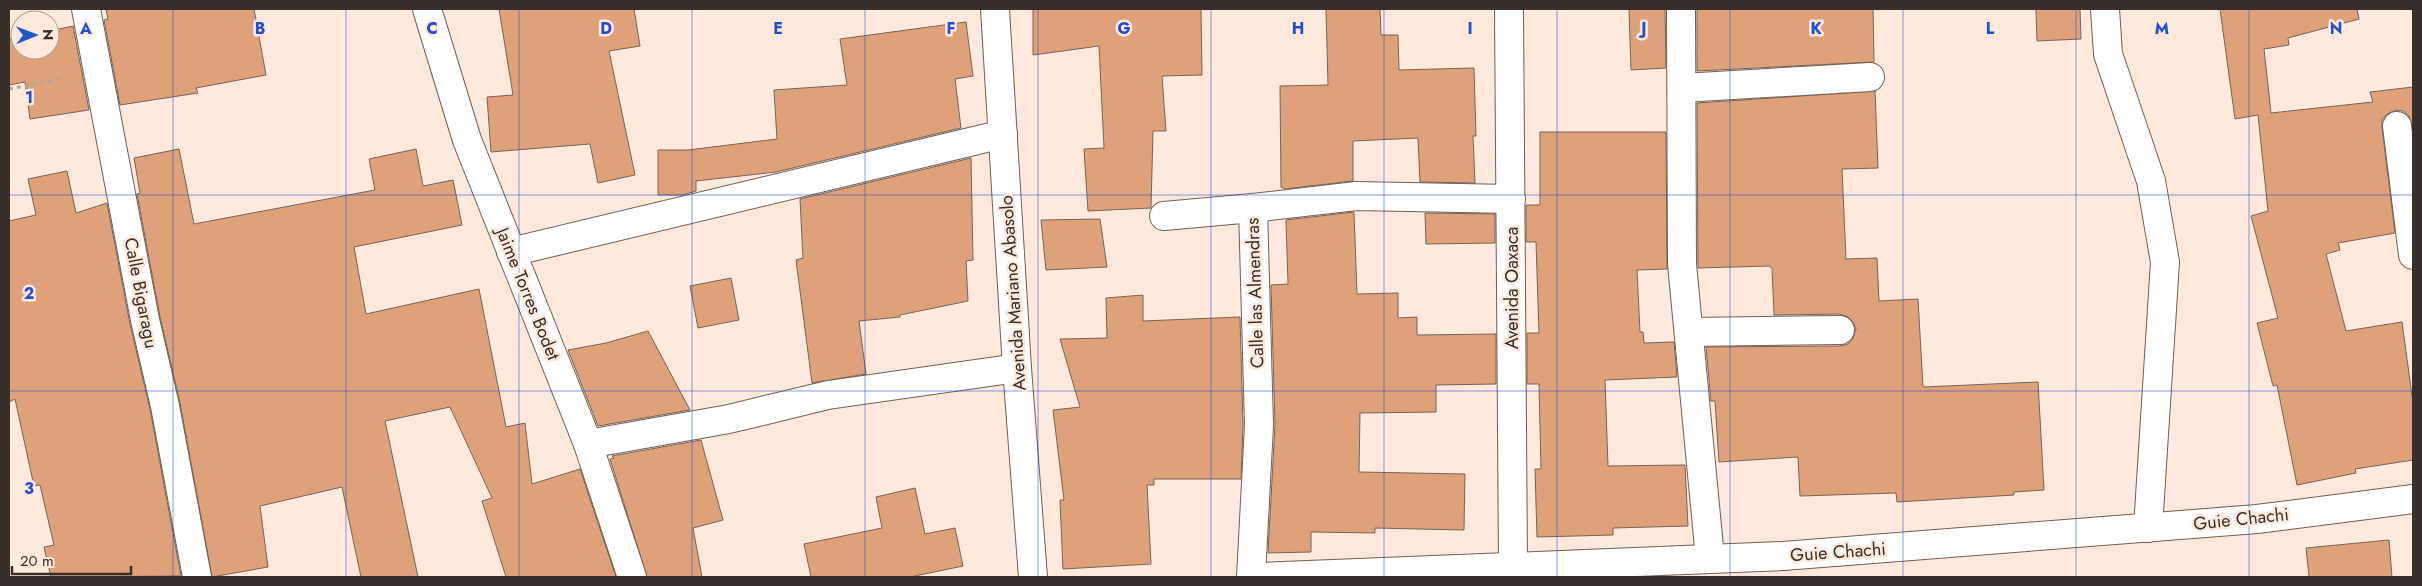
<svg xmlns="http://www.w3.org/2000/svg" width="2422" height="586" viewBox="0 0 2422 586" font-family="Jost,sans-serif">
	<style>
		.building { fill: #dfa179; stroke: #766458 }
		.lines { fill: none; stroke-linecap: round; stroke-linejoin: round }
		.minor-casing { stroke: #715f54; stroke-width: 30 }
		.path { stroke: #b5a59b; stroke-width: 3; stroke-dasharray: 4 4; stroke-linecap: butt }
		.minor { stroke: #fff; stroke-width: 28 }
		.grid { fill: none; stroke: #1d4ed8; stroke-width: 1; stroke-opacity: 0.55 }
		.labels { text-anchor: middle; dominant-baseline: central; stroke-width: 5; stroke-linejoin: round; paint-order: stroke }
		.street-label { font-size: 18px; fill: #372f2a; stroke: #fee9dc }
		.grid-label { font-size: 16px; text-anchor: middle; font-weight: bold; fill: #1d4ed8; stroke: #fee9dc; stroke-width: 5; stroke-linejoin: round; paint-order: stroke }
	</style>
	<rect width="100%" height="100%" fill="#fee9dc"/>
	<!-- building -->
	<g class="building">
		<polygon points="106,9 254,9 266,75 196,88 198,93 120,105 104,20 108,19"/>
		<polygon points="499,9 634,9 640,46 609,51 635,175 598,183 590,144 491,152 487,97 513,95"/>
		<polygon points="1033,9 1201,9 1202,75 1162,76 1166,131 1153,131 1151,208 1088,211 1084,149 1104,148 1099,46 1033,55"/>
		<polygon points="1326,9 1380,9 1381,35 1398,35 1399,70 1474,68 1476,136 1473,136 1475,183 1420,182 1418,138 1353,141 1353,181 1285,189 1281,187 1280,86 1328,85"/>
		<polygon points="1629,9 1665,9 1666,68 1631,70"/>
		<polygon points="1697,9 1873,9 1874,62 1697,71"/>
		<polygon points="2036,9 2080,9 2081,39 2037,41"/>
		<polygon points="2220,9 2357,9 2359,19 2288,38 2289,45 2264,49 2271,113 2373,102 2370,92 2413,87 2413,130 2409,116 2403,111 2396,110 2387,114 2382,120 2382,127 2395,233 2338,243 2340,250 2326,254 2346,331 2402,322 2413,403 2413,460 2355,469 2356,473 2297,485 2277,385 2273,386 2257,323 2278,318 2251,216 2268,211 2258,115 2235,119"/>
		<polygon points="966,22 973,76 955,79 961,128 776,172 696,181 696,191 682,195 658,195 658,150 688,150 777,139 774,90 847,85 840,39"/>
		<polygon points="73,26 89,110 30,119 25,82 9,85 9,39 20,37 20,50 50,50 50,31"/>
		<polygon points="1875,91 1878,168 1842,169 1846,259 1877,258 1879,301 1918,299 1923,387 2038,382 2044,490 2014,492 2014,495 1897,502 1896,493 1800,496 1798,457 1719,462 1715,401 1711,401 1706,347 1840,346 1848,344 1853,338 1856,329 1853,322 1848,317 1840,314 1774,315 1772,268 1769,266 1698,268 1697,103"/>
		<polygon points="1540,132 1666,132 1667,269 1637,270 1640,332 1643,332 1644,343 1674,342 1677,377 1605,380 1608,466 1685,465 1688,526 1613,528 1613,535 1537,537 1535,469 1541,469 1539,384 1527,384 1527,333 1539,333 1536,242 1526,242 1526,205 1540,205"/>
		<polygon points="179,149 194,224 375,190 369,159 416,149 423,186 453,180 462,225 354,247 366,314 479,289 506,427 525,423 532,484 580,469 616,577 506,577 482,501 492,498 450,407 385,421 418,577 361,577 342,487 260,506 268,567 212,577 180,403 160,317 137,194 140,193 134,158"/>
		<polygon points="971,158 973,260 966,261 968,301 900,315 900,317 859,321 866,374 812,383 796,260 803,258 800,199"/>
		<polygon points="67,171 76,213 107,203 130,324 150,409 181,576 51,577 44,547 54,545 40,485 34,486 15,399 9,402 9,221 36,215 28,179"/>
		<polygon points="1354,212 1357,294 1398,293 1398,318 1417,317 1417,335 1496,334 1496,384 1436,385 1436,412 1360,413 1359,472 1465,474 1464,530 1375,528 1375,533 1311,532 1311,552 1268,553 1275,425 1271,285 1288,284 1286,220"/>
		<polygon points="1425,213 1495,214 1495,243 1426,244"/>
		<polygon points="1100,219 1107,267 1046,270 1041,220"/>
		<polygon points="731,278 739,320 698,328 690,286"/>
		<polygon points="1143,295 1143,321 1240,317 1243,425 1241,479 1154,479 1154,485 1147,485 1151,564 1063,569 1060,500 1064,500 1053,410 1080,407 1060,339 1107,338 1106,298"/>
		<polygon points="648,331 690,410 598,426 568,350 606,343"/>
		<polygon points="701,440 723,520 693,528 702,577 647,577 610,459 614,458 612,456"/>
		<polygon points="915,488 925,534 955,528 963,566 910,577 811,577 804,544 882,528 876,497"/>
		<polygon points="2389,540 2392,577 2309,577 2306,548"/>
	</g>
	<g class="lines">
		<!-- minor casing -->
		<g class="minor-casing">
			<g id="minor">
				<polyline points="86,9 145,320 165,406 197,577"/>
				<polyline points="427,9 467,140 588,444 632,577"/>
				<polyline points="995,9 1017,368 1033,577"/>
				<polyline points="1509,9 1513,567"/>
				<polyline points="1681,9 1682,264 1710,558"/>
				<polyline points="2105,9 2108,54 2151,181 2165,262 2148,528"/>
				<polyline points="1682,88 1870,77"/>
				<polyline points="2397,126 2413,255"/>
				<polyline points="1164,216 1253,208"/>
				<polyline points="511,252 1003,134"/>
				<polyline points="1689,332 1840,330"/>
				<polyline points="588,444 729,419 828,395 1017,368"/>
				<polyline points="1251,577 1259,425 1253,208 1356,196 1511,199"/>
				<polyline points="1260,577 1783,556 2257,519 2413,499"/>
			</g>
		</g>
		<!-- path -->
		<polyline class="path" points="9,89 65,78"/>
		<!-- minor -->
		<use href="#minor" class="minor"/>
	</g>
	<!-- grid -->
	<path class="grid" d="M173,9V577M346,9V577M519,9V577M692,9V577M865,9V577M1038,9V577M1211,9V577M1384,9V577M1557,9V577M1730,9V577M1903,9V577M2076,9V577M2249,9V577M9,195H2413M9,391H2413"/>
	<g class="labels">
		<!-- street labels -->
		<g class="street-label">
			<text transform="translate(1512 288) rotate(-90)">Avenida Oaxaca</text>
			<text transform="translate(141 293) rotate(79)">Calle Bigaragu</text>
			<text transform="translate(1013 293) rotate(-94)">Avenida Mariano Abasolo</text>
			<text transform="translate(1255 293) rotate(-92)">Calle las Almendras</text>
			<text transform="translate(528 294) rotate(68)">Jaime Torres Bodet</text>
			<text transform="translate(2241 519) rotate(-6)">Guie Chachi</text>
			<text transform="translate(1838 552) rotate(-4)">Guie Chachi</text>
		</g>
	</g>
	<g class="grid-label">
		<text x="86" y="34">A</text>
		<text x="260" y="34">B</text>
		<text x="432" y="34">C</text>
		<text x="606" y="34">D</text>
		<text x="778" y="34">E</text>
		<text x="951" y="34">F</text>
		<text x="1124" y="34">G</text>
		<text x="1298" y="34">H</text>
		<text x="1470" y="34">I</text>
		<text x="1644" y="34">J</text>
		<text x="1816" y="34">K</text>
		<text x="1990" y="34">L</text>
		<text x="2162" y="34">M</text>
		<text x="2336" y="34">N</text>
		<text x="29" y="103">1</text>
		<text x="29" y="299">2</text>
		<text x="29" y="494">3</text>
	</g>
	<!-- border -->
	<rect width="2422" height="586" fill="none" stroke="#372f2a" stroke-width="20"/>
	<!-- north arrow -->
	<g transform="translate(35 35) rotate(89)"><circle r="24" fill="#fee9dc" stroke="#ae9f95"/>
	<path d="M0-4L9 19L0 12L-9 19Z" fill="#2158c5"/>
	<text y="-8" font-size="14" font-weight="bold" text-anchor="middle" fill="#372f2a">N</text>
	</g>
	<!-- scale -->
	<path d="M12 566v8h119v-8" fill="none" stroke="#372f2a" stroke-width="2.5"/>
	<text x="20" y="566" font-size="15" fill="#372f2a" stroke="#fee9dc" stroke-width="4" paint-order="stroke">20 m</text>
</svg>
